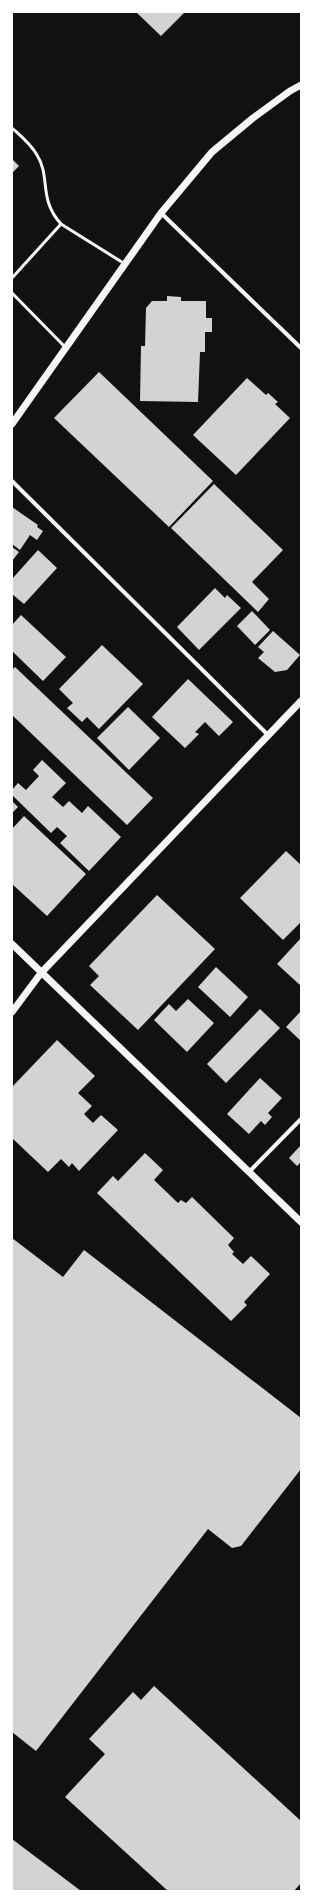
<svg xmlns="http://www.w3.org/2000/svg" width="313" height="1903" viewBox="0 0 313 1903" font-family="'IBM Plex Serif',serif">
	<style>
		.building { fill: #d3d3d3 }
		.lines { fill: none; stroke-linecap: round; stroke-linejoin: round }
		.service { stroke: #f5f5f5; stroke-width: 3 }
		.minor { stroke: #f5f5f5; stroke-width: 4 }
		.tertiary { stroke: #f5f5f5; stroke-width: 7 }
	</style>
	<rect width="100%" height="100%" fill="#111"/>
	<!-- building -->
	<g class="building">
		<polygon points="136,12 185,12 161,36"/>
		<polygon points="12,159 19,166 12,173"/>
		<polygon points="167,296 181,297 181,301 206,301 206,318 212,318 212,332 205,332 205,352 200,352 198,402 140,401 141,346 145,346 146,308 152,301 167,301"/>
		<polygon points="99,372 213,481 169,527 54,418"/>
		<polygon points="247,378 266,395 268,393 278,402 275,404 290,418 236,475 193,435"/>
		<polygon points="214,484 283,550 252,582 269,599 258,612 171,528"/>
		<polygon points="12,507 38,525 37,527 43,531 37,540 30,535 20,550 12,544"/>
		<polygon points="12,547 19,552 12,561"/>
		<polygon points="38,550 57,568 24,604 12,594 12,579"/>
		<polygon points="215,588 225,598 227,595 241,608 199,650 177,627"/>
		<polygon points="252,611 270,630 255,645 237,626"/>
		<polygon points="21,615 66,657 43,681 12,651 12,625"/>
		<polygon points="273,631 300,655 287,670 275,672 258,658 264,652 258,647"/>
		<polygon points="102,645 143,684 99,729 87,717 82,722 67,708 73,703 59,689"/>
		<polygon points="15,667 153,798 127,825 12,715 12,670"/>
		<polygon points="188,679 233,722 219,736 205,722 195,732 199,734 185,748 152,717"/>
		<polygon points="128,707 160,738 129,770 97,738"/>
		<polygon points="42,760 66,783 52,797 63,807 69,801 82,813 88,806 121,837 89,871 60,843 67,836 57,827 51,833 12,795 12,790 18,783 26,790 39,776 33,770"/>
		<polygon points="12,801 18,807 12,813"/>
		<polygon points="24,816 86,874 47,916 12,884 12,829"/>
		<polygon points="286,851 301,865 301,922 283,940 240,898"/>
		<polygon points="157,895 215,949 138,1030 90,985 99,976 89,966"/>
		<polygon points="301,938 301,986 277,964"/>
		<polygon points="216,967 248,997 230,1017 198,987"/>
		<polygon points="188,999 214,1023 187,1052 154,1020 169,1004 176,1011"/>
		<polygon points="260,1009 280,1028 226,1083 207,1064"/>
		<polygon points="301,1011 301,1041 286,1027"/>
		<polygon points="57,1040 95,1076 78,1093 92,1106 84,1114 93,1123 101,1115 118,1130 79,1171 72,1163 69,1167 61,1159 48,1172 12,1138 12,1087"/>
		<polygon points="260,1078 282,1098 268,1113 272,1117 265,1125 261,1121 249,1134 227,1114"/>
		<polygon points="301,1145 301,1162 297,1166 289,1158"/>
		<polygon points="145,1153 163,1170 154,1180 178,1203 181,1200 186,1203 192,1197 234,1238 228,1245 234,1252 232,1254 243,1264 251,1256 270,1274 244,1302 247,1305 231,1321 97,1193 113,1176 118,1181"/>
		<polygon points="12,1238 63,1277 84,1250 301,1418 301,1469 241,1546 232,1548 208,1529 36,1751 12,1732"/>
		<polygon points="154,1686 301,1821 301,1883 294,1891 168,1891 65,1797 105,1754 89,1739 133,1692 141,1700"/>
		<polygon points="12,1839 81,1891 12,1891"/>
	</g>
	<g class="lines">
		<!-- service -->
		<g class="service">
			<path d="M12,128C21,136 31,144 37,155C51,177 38,199 61,224L125,264"/>
			<polyline points="12,278 61,224"/>
			<polyline points="12,293 66,348"/>
		</g>
		<!-- minor -->
		<g class="minor">
			<polyline points="161,213 301,348"/>
			<polyline points="12,481 268,735"/>
			<polyline points="249,1172 301,1119"/>
		</g>
		<!-- tertiary -->
		<g class="tertiary">
			<polyline points="12,424 161,213 212,152 253,118 290,91 301,85"/>
			<polyline points="12,944 301,1222"/>
			<polyline points="12,1012 41,973 301,701"/>
		</g>
	</g>
	<!-- border -->
	<rect width="313" height="1903" fill="none" stroke="#ffffff" stroke-width="26"/>
</svg>
